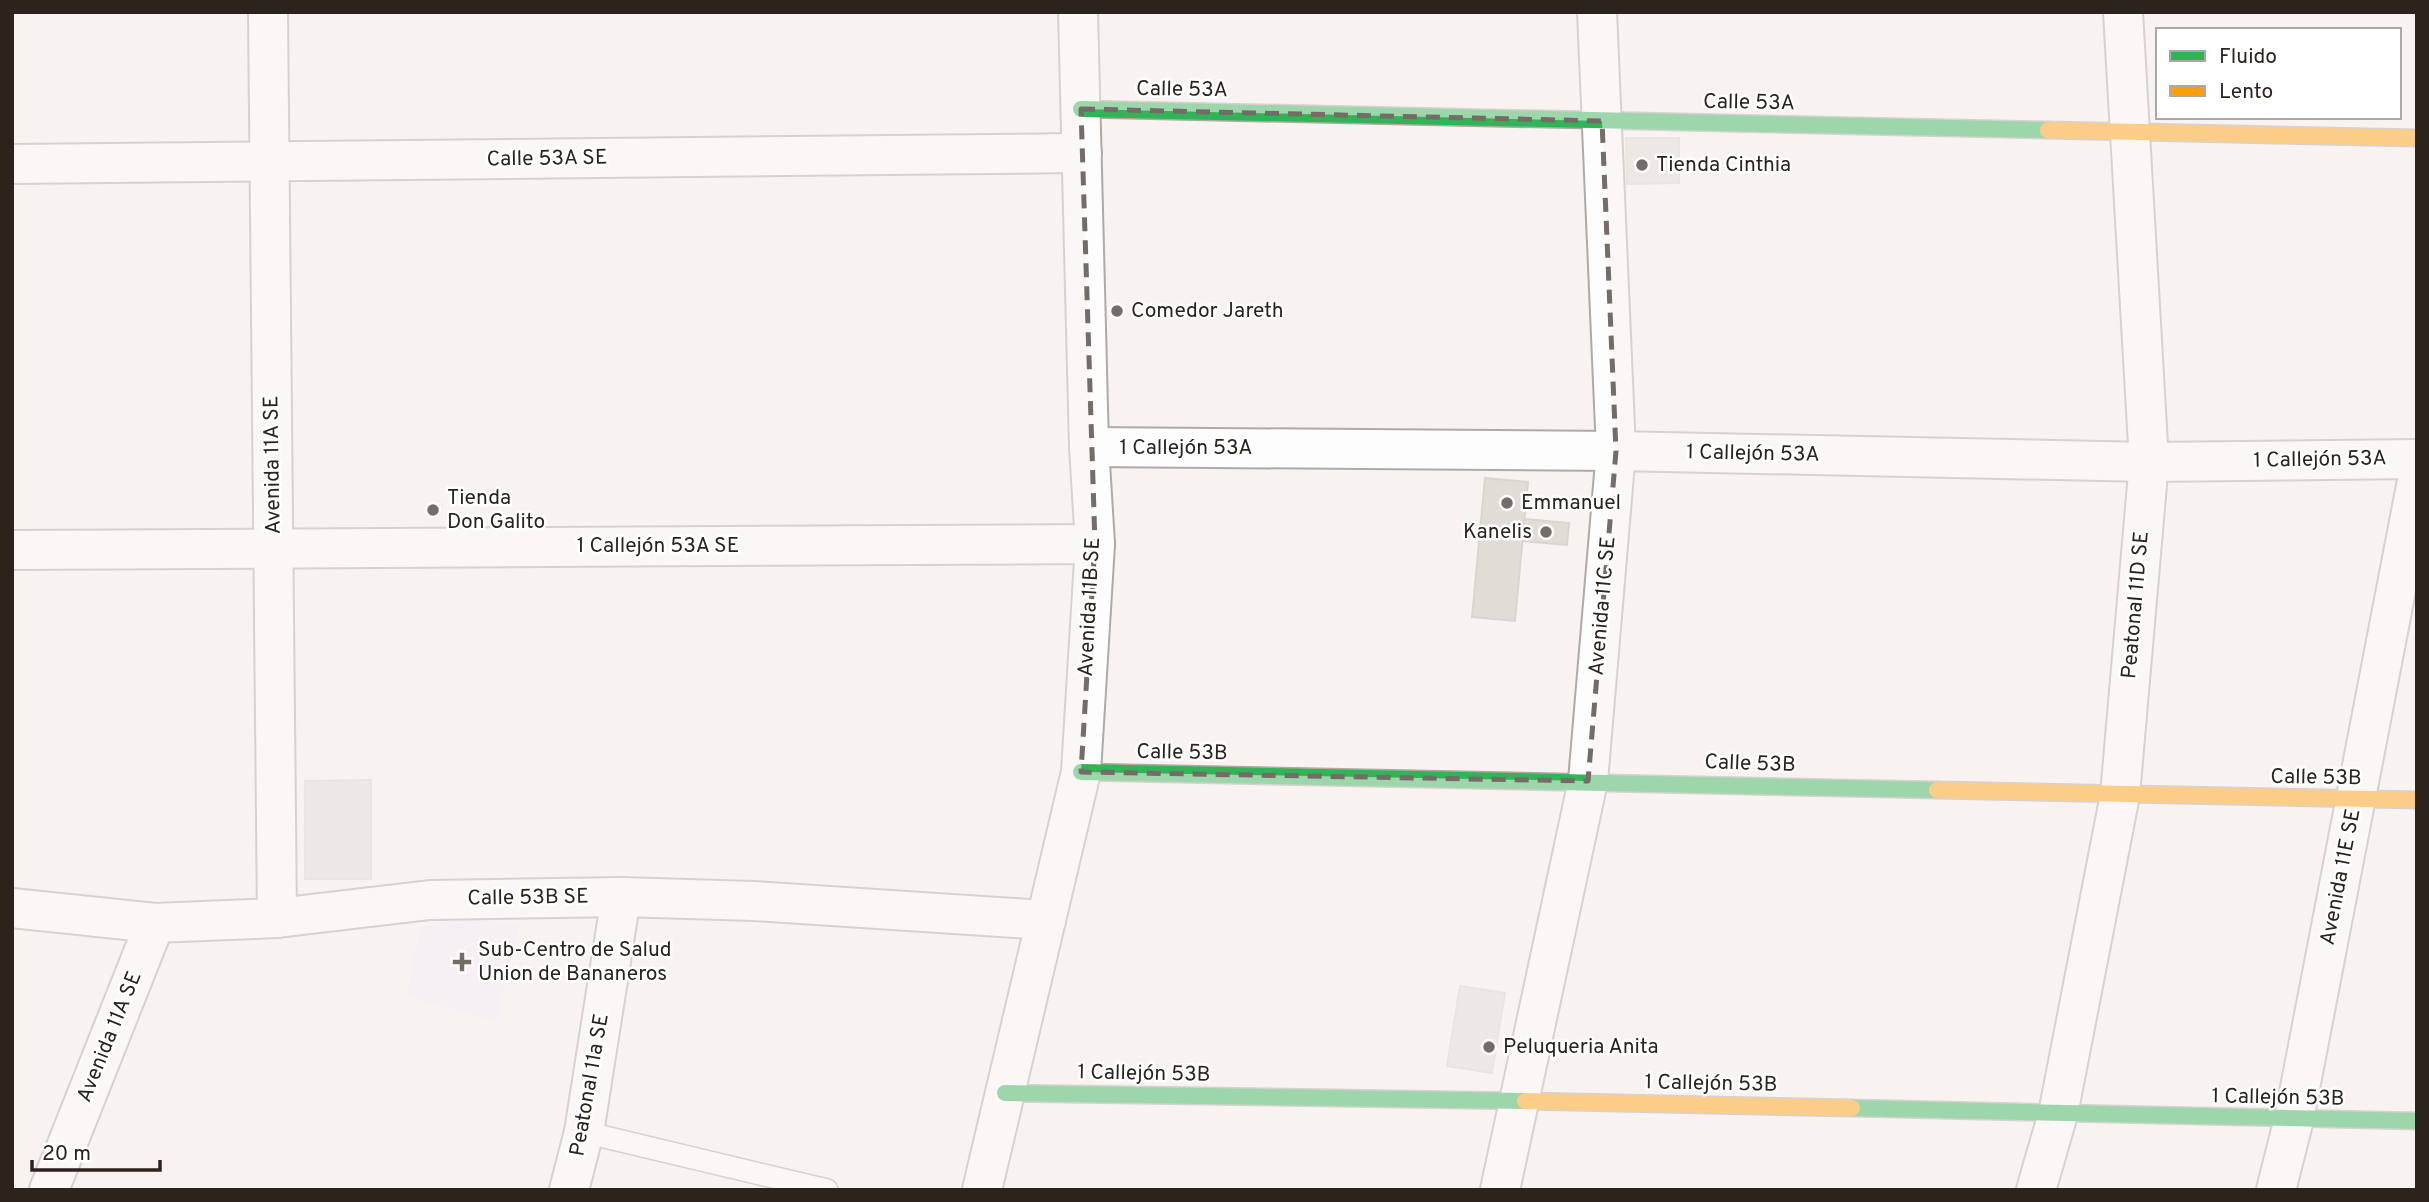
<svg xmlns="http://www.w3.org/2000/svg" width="2429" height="1202" viewBox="0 0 2429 1202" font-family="Overpass,sans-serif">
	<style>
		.medical { fill: #f3ecf6 }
		.building { fill: #e1dcd6; stroke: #dbd5d0; stroke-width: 2 }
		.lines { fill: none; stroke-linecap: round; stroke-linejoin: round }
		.lane-casing { stroke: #b0aaa6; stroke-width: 24 }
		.street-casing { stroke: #b0aaa6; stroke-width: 42 }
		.fast-casing { stroke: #b0aaa6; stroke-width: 19 }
		.slow-casing { stroke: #b0aaa6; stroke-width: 19 }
		.lane { stroke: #fefdfd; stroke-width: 21 }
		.street { stroke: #fefdfd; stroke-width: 38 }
		.fast { stroke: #30b455; stroke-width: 16 }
		.slow { stroke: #ff9f0a; stroke-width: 16 }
		.marked { fill: none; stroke: #736c67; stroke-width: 5; stroke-dasharray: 14 9; stroke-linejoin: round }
		.poi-dot { fill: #736c67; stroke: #fff; stroke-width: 2.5 }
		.labels { text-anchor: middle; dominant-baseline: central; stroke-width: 5; stroke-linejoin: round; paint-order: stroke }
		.street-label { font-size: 21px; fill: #2c231d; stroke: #fff }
		.poi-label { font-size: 21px; fill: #2c231d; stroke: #fff; text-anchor: start }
	</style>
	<rect width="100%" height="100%" fill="#f8f3f0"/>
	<!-- medical -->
	<polygon class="medical" points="453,920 478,920 519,925 497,1021 407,997 420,928"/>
	<!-- building -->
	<g class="building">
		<polygon points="1626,138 1679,138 1679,183 1627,184"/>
		<polygon points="1485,478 1528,482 1515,621 1472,617"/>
		<polygon points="1524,519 1569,523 1567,545 1522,541"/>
		<polygon points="371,780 371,879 305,879 305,781"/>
		<polygon points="1460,986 1505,993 1492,1073 1447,1066"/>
	</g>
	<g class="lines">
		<!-- lane casing -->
		<g class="lane-casing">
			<polyline id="lane" points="584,1132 827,1190"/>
		</g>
		<!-- street casing -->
		<g class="street-casing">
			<g id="street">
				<polyline points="268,12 277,918"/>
				<polyline points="12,164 1082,153"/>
				<polyline points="1089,447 1616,451 2149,462 2417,459"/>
				<polyline points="12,550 1095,544"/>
				<polyline points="12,908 155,923 277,918 430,900 621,897 754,901 1046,920"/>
				<polyline points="49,1190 155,923"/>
				<polyline points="569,1190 584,1132 621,897"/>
				<polyline points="982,1190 1081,772 1095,544 1089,447 1078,12"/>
				<polyline points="1500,1190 1588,781 1616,451 1597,12"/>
				<polyline points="2036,1190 2058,1114 2120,795 2149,462 2123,12"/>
				<polyline points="2276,1190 2294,1119 2417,481"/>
			</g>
		</g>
		<!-- fast casing -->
		<g class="fast-casing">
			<g id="fast">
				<polyline points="1081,109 2048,130"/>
				<polyline points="1081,772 1937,790"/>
				<polyline points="1005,1093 1525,1101"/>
				<polyline points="1852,1108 2417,1121"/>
			</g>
		</g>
		<!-- slow casing -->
		<g class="slow-casing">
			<g id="slow">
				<polyline points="2048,130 2417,138"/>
				<polyline points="1937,790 2417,800"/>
				<polyline points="1525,1101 1852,1108"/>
			</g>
		</g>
		<!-- lane -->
		<use href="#lane" class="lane"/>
		<!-- street -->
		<use href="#street" class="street"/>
		<!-- fast -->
		<use href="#fast" class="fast"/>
		<!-- slow -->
		<use href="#slow" class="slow"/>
	</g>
	<!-- marked area -->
	<path d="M0 0H2429V1202H0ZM1081,109L1602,121L1616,451L1588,781L1081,772L1095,544Z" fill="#f8f3f0" fill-opacity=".55" fill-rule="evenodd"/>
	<path class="marked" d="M1081,109L1602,121L1616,451L1588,781L1081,772L1095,544Z"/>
	<!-- markers -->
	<g class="poi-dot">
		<circle cx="1642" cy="165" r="7"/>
		<circle cx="1117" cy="311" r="7"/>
		<circle cx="1507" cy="503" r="7"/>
		<circle cx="433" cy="510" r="7"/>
		<circle cx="1546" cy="532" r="7"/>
		<path d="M458.5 951.5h7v7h7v7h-7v7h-7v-7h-7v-7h7z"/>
		<circle cx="1489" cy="1047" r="7"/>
	</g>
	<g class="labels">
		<!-- street labels -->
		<g class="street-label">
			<text transform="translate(1182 90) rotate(1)">Calle 53A</text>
			<text transform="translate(1749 103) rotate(1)">Calle 53A</text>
			<text transform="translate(547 159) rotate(-1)">Calle 53A SE</text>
			<text x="1186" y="448">1 Callejón 53A</text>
			<text transform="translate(1753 454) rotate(1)">1 Callejón 53A</text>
			<text transform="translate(2320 460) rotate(-1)">1 Callejón 53A</text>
			<text transform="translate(273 465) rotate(-91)">Avenida 11A SE</text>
			<text x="658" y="546">1 Callejón 53A SE</text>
			<text transform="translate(2136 605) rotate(-85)">Peatonal 11D SE</text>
			<text transform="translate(1603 606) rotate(-85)">Avenida 11C SE</text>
			<text transform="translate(1090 607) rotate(-87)">Avenida 11B SE</text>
			<text transform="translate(1182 753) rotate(1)">Calle 53B</text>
			<text transform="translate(1750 764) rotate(2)">Calle 53B</text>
			<text transform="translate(2316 778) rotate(1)">Calle 53B</text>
			<text transform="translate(2341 877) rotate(-79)">Avenida 11E SE</text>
			<text transform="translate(528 898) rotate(-1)">Calle 53B SE</text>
			<text transform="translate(110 1037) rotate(-68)">Avenida 11A SE</text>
			<text transform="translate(1144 1074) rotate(1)">1 Callejón 53B</text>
			<text transform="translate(1711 1084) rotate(1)">1 Callejón 53B</text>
			<text transform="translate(590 1085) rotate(-80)">Peatonal 11a SE</text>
			<text transform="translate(2278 1098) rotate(1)">1 Callejón 53B</text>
		</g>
		<!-- poi labels -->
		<g class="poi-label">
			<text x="1656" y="165">Tienda Cinthia</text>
			<text x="1131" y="311">Comedor Jareth</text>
			<text x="447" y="498">Tienda<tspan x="447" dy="24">Don Galito</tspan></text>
			<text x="1521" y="503">Emmanuel</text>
			<text x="1532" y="532" text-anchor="end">Kanelis</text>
			<text x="478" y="950">Sub-Centro de Salud<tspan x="478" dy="24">Union de Bananeros</tspan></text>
			<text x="1503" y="1047">Peluqueria Anita</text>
		</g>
	</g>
	<!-- border -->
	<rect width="2429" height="1202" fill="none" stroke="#2c231d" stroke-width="28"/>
	<!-- legend -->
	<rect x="2156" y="28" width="245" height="91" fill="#ffffff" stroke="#aba7a5" stroke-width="2"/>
	<rect x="2170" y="51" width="35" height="10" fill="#30b455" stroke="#aba7a5" stroke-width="2"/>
	<text x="2219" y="63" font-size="21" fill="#2c231d">Fluido</text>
	<rect x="2170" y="86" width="35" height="10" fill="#ff9f0a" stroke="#aba7a5" stroke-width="2"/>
	<text x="2219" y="98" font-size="21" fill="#2c231d">Lento</text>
	<!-- scale -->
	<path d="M32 1160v10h128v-10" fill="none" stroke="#2c231d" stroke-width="3.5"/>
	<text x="42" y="1160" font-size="21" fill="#2c231d" stroke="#ffffff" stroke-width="5" paint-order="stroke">20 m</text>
</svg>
